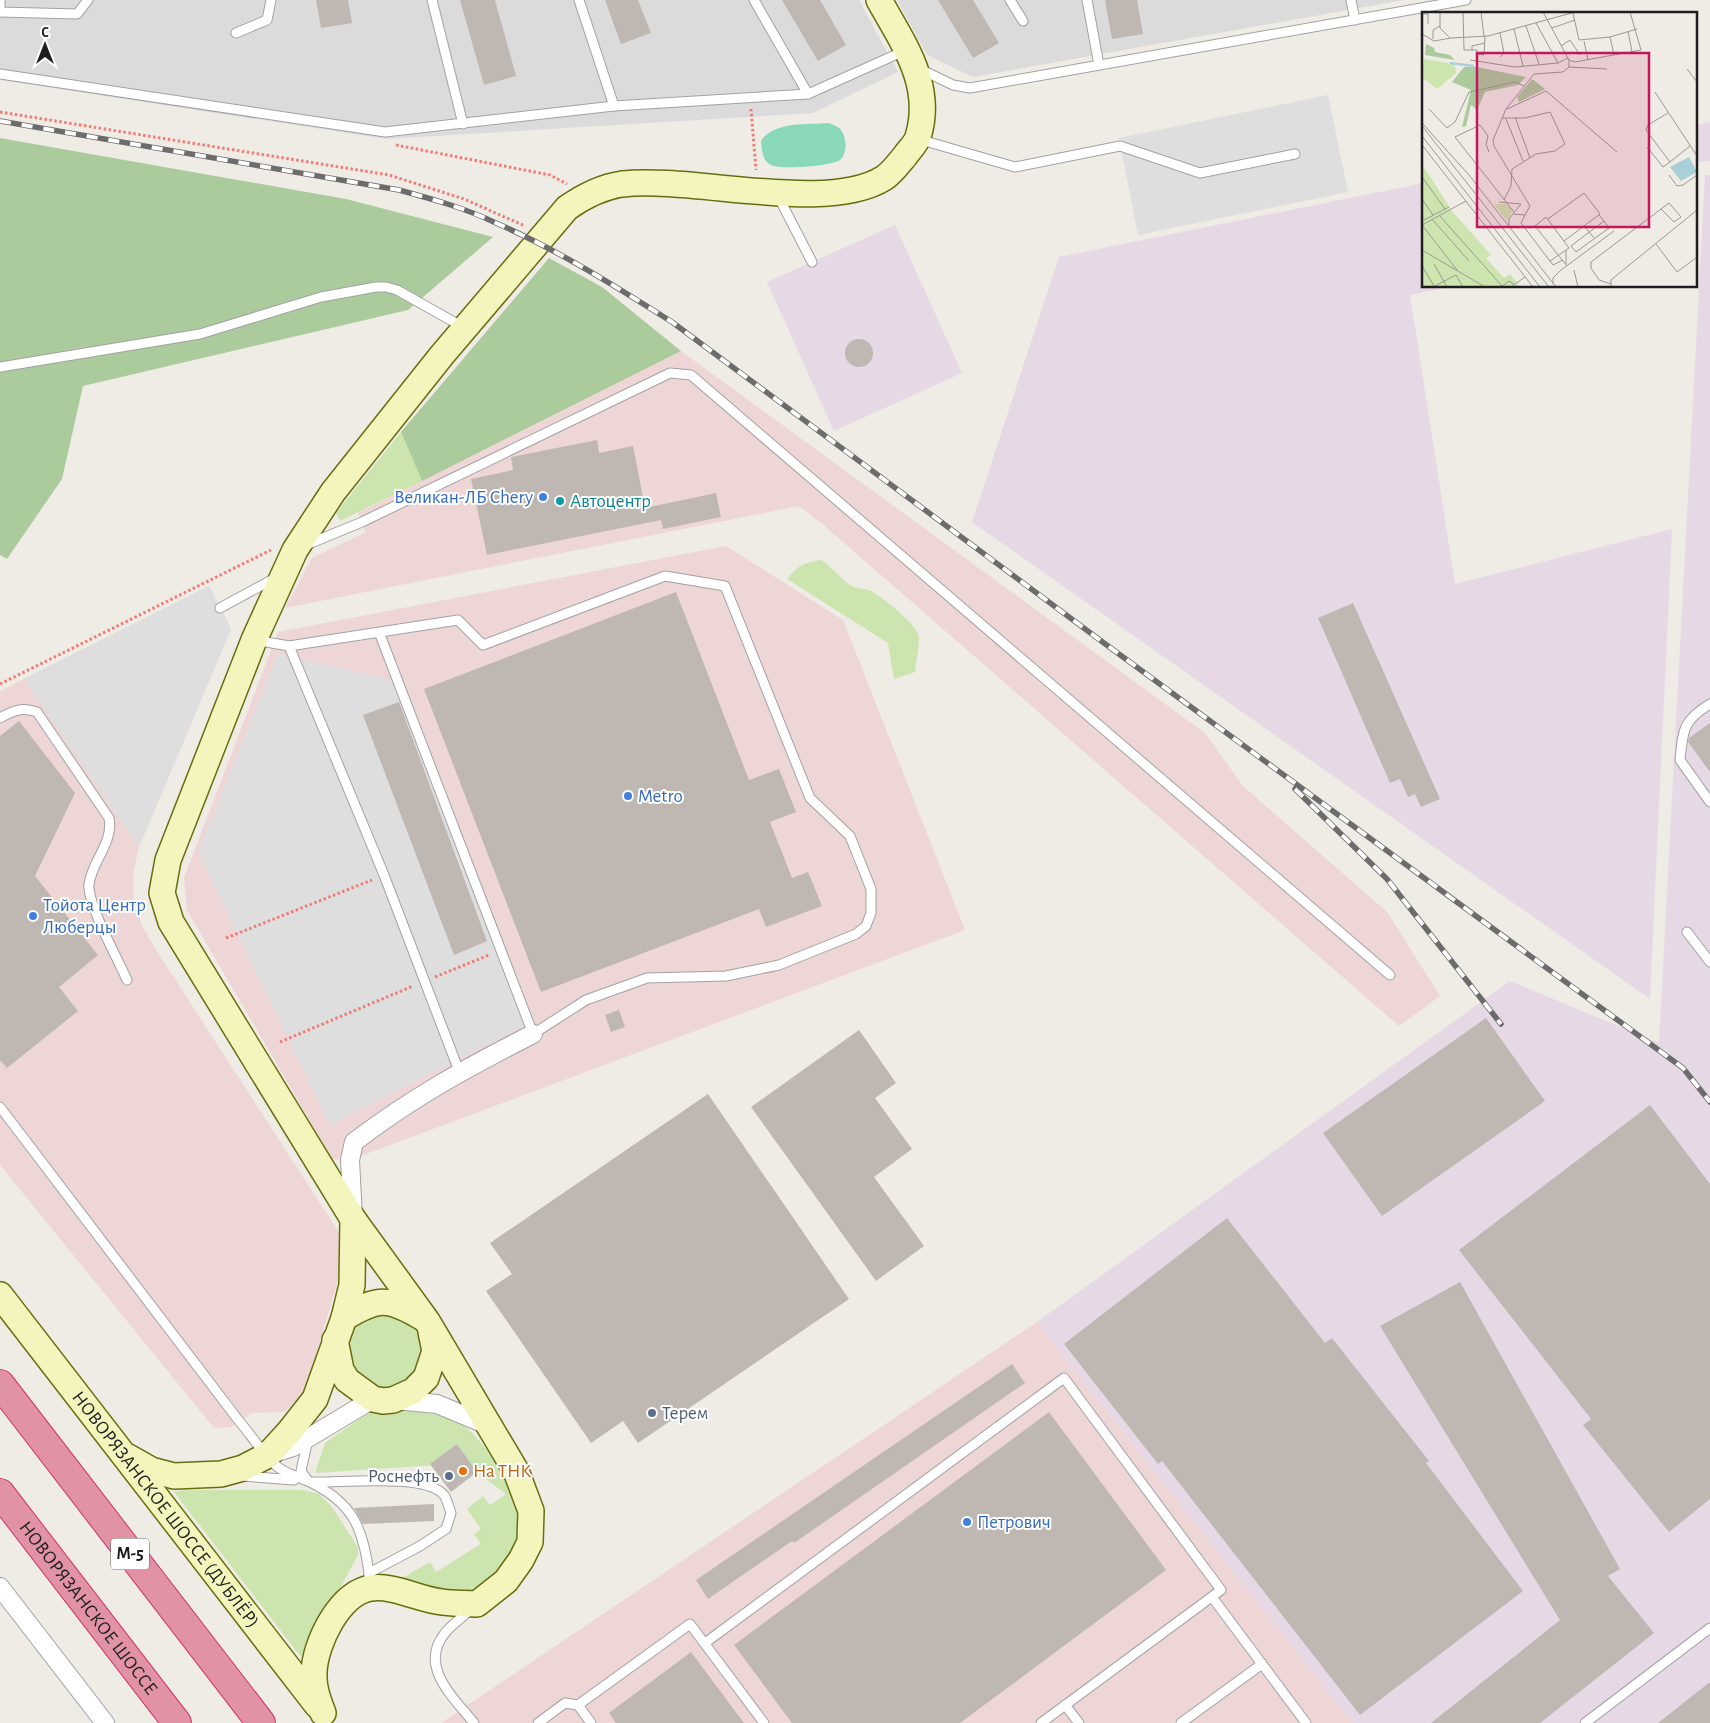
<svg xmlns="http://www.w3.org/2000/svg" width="1710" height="1723" viewBox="0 0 1710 1723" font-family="'Alegreya Sans',sans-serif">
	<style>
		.residential { fill: #dcdbdc }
		.commercial { fill: #eed6d6 }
		.industrial { fill: #e7d8e5 }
		.grass { fill: #cce5af }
		.forest { fill: #accb9d }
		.pitch { fill: #89d8b7 }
		.parking { fill: #dedede }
		.building { fill: #bfb7b2 }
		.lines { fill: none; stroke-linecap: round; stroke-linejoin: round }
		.lane-casing { stroke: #a2a2a2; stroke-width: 11 }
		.street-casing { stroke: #a2a2a2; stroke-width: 20 }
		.secondary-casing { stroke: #676e0d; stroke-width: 28 }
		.highway-casing { stroke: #ce316c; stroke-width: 30 }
		.path { stroke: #f07d75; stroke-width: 3; stroke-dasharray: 2.5 2.5; stroke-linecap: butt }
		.lane { stroke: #fff; stroke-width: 9 }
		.street { stroke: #fff; stroke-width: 18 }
		.secondary { stroke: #f4f5bd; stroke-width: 25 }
		.highway { stroke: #e192a4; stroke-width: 28 }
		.rail-casing { stroke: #6c6c6c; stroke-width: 5.5 }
		.rail { stroke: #fff; stroke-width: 4; stroke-dasharray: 11; stroke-linecap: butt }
		.shop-dot { fill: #3f7fe0; stroke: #fff; stroke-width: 2 }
		.culture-dot { fill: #0f9aa8; stroke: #fff; stroke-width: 2 }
		.service-dot { fill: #5c6f8a; stroke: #fff; stroke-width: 2 }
		.food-dot { fill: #e8710a; stroke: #fff; stroke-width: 2 }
		.labels { text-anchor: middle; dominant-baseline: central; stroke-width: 4; stroke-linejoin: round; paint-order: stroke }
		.shield { fill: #fff; stroke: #626262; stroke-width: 1 }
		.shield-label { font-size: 18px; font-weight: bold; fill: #1e1e1e }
		.shop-label { font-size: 19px; fill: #366cbe; stroke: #fff; text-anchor: start }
		.culture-label { font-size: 19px; fill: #0d838f; stroke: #fff; text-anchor: start }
		.service-label { font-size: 19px; fill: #4e5e75; stroke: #fff; text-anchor: start }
		.food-label { font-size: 19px; fill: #c56008; stroke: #fff; text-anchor: start }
		.street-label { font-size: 19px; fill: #1e1e1e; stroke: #fff }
		.inset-river { fill: none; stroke: #a9d0d9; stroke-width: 2.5 }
		.inset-road { fill: none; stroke: #9b9995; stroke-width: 1 }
		.view { fill: #c2185b; fill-opacity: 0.15; stroke: #c2185b; stroke-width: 2.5 }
		.inset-edge { fill: none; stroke: #1e1e1e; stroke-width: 2.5 }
	</style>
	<rect width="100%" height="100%" fill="#efebe5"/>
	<!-- residential -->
	<g class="residential">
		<polygon points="0,0 859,0 898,72 813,113 386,139 0,80"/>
		<polygon points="897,0 1404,0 973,77 927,55"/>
	</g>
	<!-- commercial -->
	<g class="commercial">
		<polygon points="681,351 1205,733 1243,786 1387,912 1440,996 1399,1026 820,522 799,506 285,608 312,558 366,532 358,513"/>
		<polygon points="726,546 843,620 965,930 350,1160 332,1159 187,910 184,878 278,632"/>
		<polygon points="209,586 231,629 139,847 133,874 134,903 143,928 158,953 340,1234 342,1249 342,1267 305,1391 285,1412 251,1413 232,1427 214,1428 0,1165 0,691"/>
		<polygon points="1037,1322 1353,1723 441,1723"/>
	</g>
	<!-- industrial -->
	<g class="industrial">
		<polygon points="1710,122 1710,161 1696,162 1696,125"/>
		<polygon points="1705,175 1710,175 1710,1723 1353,1723 1037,1322 1510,981 1659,1043"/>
		<polygon points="1424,183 1424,286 1452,286 1410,295 1455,584 1672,529 1650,999 972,522 1059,257"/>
		<polygon points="895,225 962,373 834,431 767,282"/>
	</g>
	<!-- grass -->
	<g class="grass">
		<polygon points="401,432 422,481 340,521 336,513"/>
		<path d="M821,560C833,567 843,583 854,587C858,589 864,588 869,590C880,595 918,625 919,637C919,648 916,661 915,672L894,679L888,643L787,579C797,566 805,562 821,560Z"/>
		<path d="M393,1312C426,1330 427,1336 420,1373L387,1391L355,1377L346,1352L348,1339L355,1327L367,1317Z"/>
		<path d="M382,1410C409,1412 439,1410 463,1425C479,1436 516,1486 520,1504C529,1542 499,1582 464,1592C458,1593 451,1597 445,1596C430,1595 413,1585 399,1580L430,1562L436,1572L481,1544L474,1534L481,1529L467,1509L483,1496L490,1505L506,1494L477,1472L457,1444L431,1464L437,1465L315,1473L325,1443L368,1413Z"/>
		<polygon points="184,1490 303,1490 319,1494 331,1506 358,1547 358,1555 307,1650 301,1657 174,1492"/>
	</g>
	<!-- forest -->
	<g class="forest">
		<polygon points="0,138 346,199 493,237 408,310 83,386 62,479 7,559 0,555"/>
		<polygon points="549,258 602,287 681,351 422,481 401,432"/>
	</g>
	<!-- pitch -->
	<path class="pitch" d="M829,123C832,125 837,126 839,128C847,135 848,153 840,160C831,166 781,170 771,165C762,161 762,150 761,141C774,121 807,125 829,123Z"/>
	<!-- parking -->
	<g class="parking">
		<polygon points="1328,95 1348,192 1138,235 1119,138"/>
		<polygon points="209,586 231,629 139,847 24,679"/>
		<polygon points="278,654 392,680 525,1025 330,1125 198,852"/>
	</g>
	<!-- building -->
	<g class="building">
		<polygon points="316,0 348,0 352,23 321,28"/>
		<polygon points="460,0 495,0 516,76 484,85"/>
		<polygon points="605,0 638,0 651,33 621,44"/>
		<polygon points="782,0 820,0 846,45 818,61"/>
		<polygon points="938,0 973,0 999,43 973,58"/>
		<polygon points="1105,0 1137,0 1143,34 1112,39"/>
		<circle cx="859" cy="353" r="14"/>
		<polygon points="597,440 599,453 633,446 645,508 716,493 721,517 663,529 661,520 487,555 471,479 513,470 511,457"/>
		<polygon points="676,592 749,780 779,769 796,812 770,822 792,878 808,872 822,906 766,927 759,909 541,992 424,689"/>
		<polygon points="1353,603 1440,799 1421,807 1415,794 1408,797 1400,779 1390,783 1318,618"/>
		<polygon points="399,702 487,941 454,955 363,715"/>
		<polygon points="19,721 75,793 35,876 98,955 59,987 78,1011 7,1068 0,1060 0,736"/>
		<polygon points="1710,723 1710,772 1688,742 1689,738"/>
		<polygon points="619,1010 625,1027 611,1032 605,1015"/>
		<polygon points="1486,1018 1545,1101 1382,1216 1323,1133"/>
		<polygon points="859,1030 896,1083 875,1098 912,1149 874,1177 924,1246 876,1281 751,1107"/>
		<polygon points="708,1094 849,1299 638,1443 623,1421 591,1443 486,1291 512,1274 490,1243"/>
		<polygon points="1650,1105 1710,1184 1710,1499 1669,1532 1583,1425 1591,1419 1459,1250"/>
		<polygon points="1227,1218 1325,1343 1332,1338 1429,1461 1426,1463 1523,1591 1360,1715 1162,1461 1158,1464 1064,1344"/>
		<polygon points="1460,1282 1620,1569 1608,1576 1654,1633 1540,1723 1431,1723 1560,1620 1380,1326"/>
		<polygon points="1012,1364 1025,1383 794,1543 792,1541 708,1599 696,1580"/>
		<polygon points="1049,1412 1166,1570 960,1723 792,1723 734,1645"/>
		<polygon points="457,1444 477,1472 451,1492 430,1464"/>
		<polygon points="434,1504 434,1521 363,1524 354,1508"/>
		<polygon points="691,1652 744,1723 616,1723 609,1713"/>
		<polygon points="1710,1682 1710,1723 1658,1723"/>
	</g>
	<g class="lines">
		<!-- lane casing -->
		<g class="lane-casing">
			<g id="lane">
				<polyline points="0,0 0,12 77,14 88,0"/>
				<polyline points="432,0 463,124"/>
				<polyline points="579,0 614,106"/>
				<polyline points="754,0 808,94"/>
				<polyline points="1010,0 1023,21"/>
				<polyline points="1087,0 1099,65"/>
				<polyline points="1351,0 1355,20"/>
				<polyline points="236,33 267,20 271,0"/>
				<polyline points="920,69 953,85 970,88 1466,0"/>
				<polyline points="0,74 385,132 614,106 808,94 904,51"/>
				<polyline points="918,139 1015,167 1120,146 1200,173 1295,154"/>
				<polyline points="778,196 812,262"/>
				<polyline points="0,367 200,334 321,297 376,287 386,287 397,290 463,327"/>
				<polyline points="306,545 362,522 670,373 691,375 1390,975"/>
				<polyline points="220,608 277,577"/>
				<polyline points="255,640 289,646 458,620 483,645 665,576 725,586 810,798 850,836 871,889 871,913 866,926 856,934 779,965 726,976 647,978 586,1000 533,1034 379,632"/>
				<polyline points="289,646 384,875 459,1071"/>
				<path d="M1710,704C1683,720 1683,730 1680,760L1710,802"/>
				<path d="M0,718C14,710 22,707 37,712L109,818C114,842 92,861 89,884C87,904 118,959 127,980"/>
				<polyline points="1687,932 1710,962"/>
				<path d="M0,1107L239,1421C252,1436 264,1456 279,1468C289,1475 299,1477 310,1482C353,1503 363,1528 369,1573"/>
				<polyline points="308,1439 301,1471 308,1481"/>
				<polyline points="243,1476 294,1480"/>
				<path d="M312,1482C341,1483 426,1473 444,1495C447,1499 449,1508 451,1513L446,1529L420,1546L369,1573V1578"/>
				<path d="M471,1609C463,1617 452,1624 445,1633C418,1666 453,1697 474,1723"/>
				<polyline points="705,1643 1064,1378 1221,1590 1041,1723"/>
				<polyline points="1262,1664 1306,1723"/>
				<polyline points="578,1705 690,1624 764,1723"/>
				<polyline points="1065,1705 1079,1723"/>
				<polyline points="538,1723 565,1703 578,1705 591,1723"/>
				<polyline points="1181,1723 1262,1664 1212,1597"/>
				<polyline points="1585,1723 1710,1628"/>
			</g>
		</g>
		<!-- street casing -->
		<g class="street-casing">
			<g id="street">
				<path d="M353,1218L350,1160L354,1142C413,1097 468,1067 533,1034"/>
				<polyline points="396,1400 437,1404 490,1426"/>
				<polyline points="271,1454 293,1447 373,1399"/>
				<polyline points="0,1587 105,1723"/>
			</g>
		</g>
		<!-- secondary casing -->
		<g class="secondary-casing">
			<g id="secondary">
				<path id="s1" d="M0,1295L317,1705"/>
				<path d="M344,1318C378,1297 388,1297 423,1318"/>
				<polyline points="335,1340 341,1370 347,1380 373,1399 383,1401 393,1400 413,1391 426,1378 435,1351 431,1332"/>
				<polyline points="128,1457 151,1470 174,1476 221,1474 243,1468 268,1455 289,1432 315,1399 344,1318 352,1285 353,1219"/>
				<path d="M323,1713C318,1700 313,1687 314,1672C315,1644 339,1593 371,1588C394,1585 420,1600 442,1602C454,1604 466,1603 477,1604L506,1581L521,1560L530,1542L531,1511L516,1471L427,1321L353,1219L171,922L162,893L168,860L254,640L295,550L333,492L442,355L567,208C584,196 602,187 622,184C693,176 827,214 884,178C892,173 899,163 905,156C909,150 916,144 918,137C934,85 903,43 879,0"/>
			</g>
		</g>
		<!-- highway casing -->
		<g class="highway-casing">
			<g id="highway">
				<polyline points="0,1384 261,1723"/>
				<path id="s2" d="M0,1493L177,1723"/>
			</g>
		</g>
		<!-- path -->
		<g class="path">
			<polyline points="751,109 756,170"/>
			<polyline points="0,112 389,175 464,199 525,226"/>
			<polyline points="396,145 550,175 567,184"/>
			<polyline points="0,684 271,550"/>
			<polyline points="226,938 372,880"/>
			<polyline points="435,977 489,955"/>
			<polyline points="280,1042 413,986"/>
		</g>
		<!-- lane -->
		<use href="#lane" class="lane"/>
		<!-- street -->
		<use href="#street" class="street"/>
		<!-- secondary -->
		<use href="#secondary" class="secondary"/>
		<!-- highway -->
		<use href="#highway" class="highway"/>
		<!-- rail casing -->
		<g class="rail-casing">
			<g id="rail">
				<path d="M0,121L399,190C432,199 465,208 496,223C558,250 615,286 672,322L1108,646L1683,1068L1710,1102"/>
				<polyline points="1295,789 1387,879 1501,1024"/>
			</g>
		</g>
		<!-- rail -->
		<use href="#rail" class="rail"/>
	</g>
	<!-- markers -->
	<g class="shop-dot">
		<circle cx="543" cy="497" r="5"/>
		<circle cx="628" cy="796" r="5"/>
		<circle cx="33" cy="916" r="5"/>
		<circle cx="967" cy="1522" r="5"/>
	</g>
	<circle class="culture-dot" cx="560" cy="501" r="5"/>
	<g class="service-dot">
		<circle cx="652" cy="1413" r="5"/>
		<circle cx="449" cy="1476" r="5"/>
	</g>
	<circle class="food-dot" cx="463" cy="1471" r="5"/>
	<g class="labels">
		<!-- shield labels -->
		<rect class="shield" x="111" y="1538.5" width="38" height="31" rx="4"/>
		<g class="shield-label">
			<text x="130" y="1554">М-5</text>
		</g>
		<!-- shop labels -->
		<g class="shop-label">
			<text x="533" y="497" text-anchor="end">Великан-ЛБ Chery</text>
			<text x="638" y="796">Metro</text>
			<text x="43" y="905">Тойота Центр<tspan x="43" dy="22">Люберцы</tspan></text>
			<text x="977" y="1522">Петрович</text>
		</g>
		<!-- culture labels -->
		<g class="culture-label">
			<text x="570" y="501">Автоцентр</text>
		</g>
		<!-- service labels -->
		<g class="service-label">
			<text x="662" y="1413">Терем</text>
			<text x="439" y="1476" text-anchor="end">Роснефть</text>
		</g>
		<!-- food labels -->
		<g class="food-label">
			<text x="473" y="1471">На ТНК</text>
		</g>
		<!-- street labels -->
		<g class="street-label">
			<text stroke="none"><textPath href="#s1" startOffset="271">НОВОРЯЗАНСКОЕ ШОССЕ (ДУБЛЁР)</textPath></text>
			<text stroke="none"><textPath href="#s2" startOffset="145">НОВОРЯЗАНСКОЕ ШОССЕ</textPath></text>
		</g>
	</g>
	<!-- overview -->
	<g transform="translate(1422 12)">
		<rect width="275" height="275" fill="#efebe5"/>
		<path d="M2,47L26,51L33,54L34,61L15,77L0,65ZM0,152L30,199L69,243L64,246L82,266L88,262L98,275H0ZM72,192H85L91,198L85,209Z" fill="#cce5af"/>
		<path d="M4,32L12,36L13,40L28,43L33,48L3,43ZM42,55H55L104,65L96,73L63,80L55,98L49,93L44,114L40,115L49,78L30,70ZM110,67L123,77L97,90L95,85Z" fill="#accb9d"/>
		<path d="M267,145L275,160L259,169L248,155Z" fill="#a9d0d9"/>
		<path class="inset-river" d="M28,51L52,54"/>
		<path class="inset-road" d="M18,0V16L28,26M41,0L42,38H55V42L62,43L63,25M59,0L62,25M121,0L147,48V55M151,1L157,28L188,25L192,43M0,2H6V12M114,11L136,51M104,14L117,52M130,16L153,8M92,17L101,54M206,19L210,40M78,21L82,41L78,45M0,22L12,29L29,26M188,25L215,17M29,26L66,24L153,0M11,27V18L18,14M162,29L166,48M139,34L148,28L158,43M50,38V34L63,31M48,48L93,55L136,51L146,46M147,48L153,50L219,38L208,0M147,55L185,57M265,57L275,70M233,80L275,144M7,97L25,116L33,110L47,80L93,70L102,74M85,97L124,79L195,140M246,101L226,113L224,118L248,150L268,134M93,105L108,146M80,106H103L128,100L143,132L133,139L114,142L90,157L89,174L82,188M84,107L101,149M0,111L47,163L134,275M0,114L127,275M0,124L118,275M0,133L111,275M225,135L241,155L248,150M67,140L64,132L66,124L58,113L33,125L92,200M247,163L255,174L261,173L275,163M0,165L23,197M0,187L11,203M77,190L99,192L87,207V214M92,202L103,203L108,194L72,134L71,128L84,97L112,62L141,60L147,55M17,203L80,274M103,203L99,211L131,253L141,248M10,207L47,249M126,207L162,181L178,202L142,229M0,209L27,195M0,213L35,258M0,213L44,189M113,214L124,205L147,236L144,238M162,214L172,226M108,216L113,214L145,254M234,232L255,260L275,245M149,234L154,240L187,216L182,209M149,234L182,209L177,203M0,238L63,275M128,249L144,238V252M12,252L25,275M0,254L12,274M152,258L156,275M131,271V266L139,258L192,219M189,272L177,268L169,256V250L239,197L252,210L259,205L247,191L239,197M11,275L34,263L41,275M79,275L87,269L92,272M89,275L103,265M189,275V268L275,198"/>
		<path class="view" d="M55,41H227V215H55Z"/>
		<rect width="275" height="275" class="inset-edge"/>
	</g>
	<!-- north arrow -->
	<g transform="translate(45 45)" stroke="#ffffff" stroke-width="4" paint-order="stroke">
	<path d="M0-4L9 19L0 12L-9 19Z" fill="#1e1e1e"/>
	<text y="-8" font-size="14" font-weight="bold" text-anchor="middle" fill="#1e1e1e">С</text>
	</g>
</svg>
